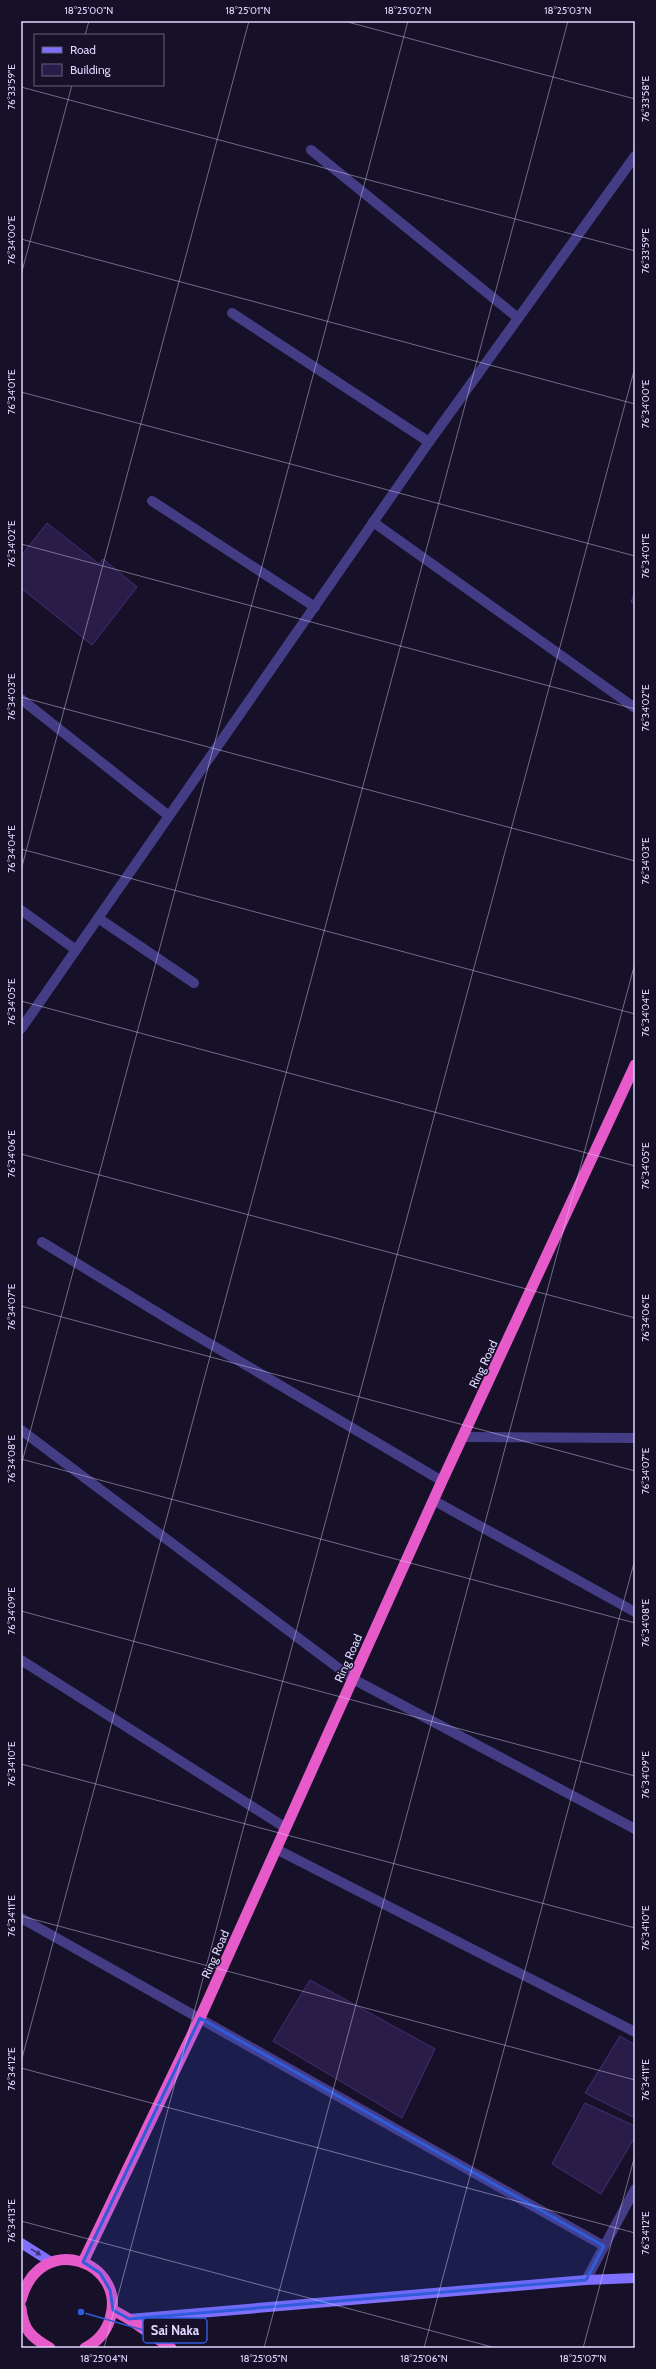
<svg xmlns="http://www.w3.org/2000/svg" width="656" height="2369" viewBox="0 0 656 2369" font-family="Cabin,sans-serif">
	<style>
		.building { fill: #291c48; stroke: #422f74 }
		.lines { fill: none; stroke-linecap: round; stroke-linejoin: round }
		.service { stroke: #453c86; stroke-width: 10 }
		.minor { stroke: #453c86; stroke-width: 10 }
		.secondary { stroke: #7f6ffd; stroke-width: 10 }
		.trunk { stroke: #e65aca; stroke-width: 11 }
		.oneway { fill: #40367d }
		.marked { fill: #305cdc; fill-opacity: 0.2; stroke: #305cdc; stroke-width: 3; stroke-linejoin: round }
		.ticks { fill: none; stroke: #dfd7ff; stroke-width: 1; stroke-opacity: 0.45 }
		.labels { text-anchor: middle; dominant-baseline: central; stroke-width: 3; stroke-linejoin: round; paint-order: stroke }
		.street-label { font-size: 12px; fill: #dfd7ff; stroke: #161028 }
		.leader { fill: none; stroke: #305cdc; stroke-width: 1.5 }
		.callout-dot { fill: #305cdc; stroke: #161028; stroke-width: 1.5 }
		.callout { fill: #161028; stroke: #305cdc; stroke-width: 1.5 }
		.callout-label { font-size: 13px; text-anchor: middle; font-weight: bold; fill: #dfd7ff }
		.neatline { fill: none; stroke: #dfd7ff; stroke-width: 1.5 }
		.ticks-label { font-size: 10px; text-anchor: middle; fill: #dfd7ff }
	</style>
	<rect width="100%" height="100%" fill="#161028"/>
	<!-- building -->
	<g class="building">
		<polygon points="47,523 99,564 103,559 137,587 92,645 21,588 21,556"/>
		<polygon points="635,592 635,604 631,602"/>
		<polygon points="310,1980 435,2049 402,2118 273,2041"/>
		<polygon points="620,2036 635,2045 635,2118 585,2093"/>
		<polygon points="585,2103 635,2126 635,2137 601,2194 552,2164"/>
	</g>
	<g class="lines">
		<!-- service -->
		<polyline class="service" points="21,699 169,816"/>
		<!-- minor -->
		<g class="minor">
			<polyline points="311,150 518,318"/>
			<polyline points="429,442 635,156"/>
			<polyline points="152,501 315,607"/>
			<polyline points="373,522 635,708"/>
			<polyline points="21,910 76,950"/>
			<polyline points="98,918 194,983"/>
			<polyline points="21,1029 429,442 232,313"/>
			<polyline points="42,1242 173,1322 442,1481"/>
			<polyline points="21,1430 353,1679 635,1829"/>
			<polyline points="463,1437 635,1438"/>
			<polyline points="433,1500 635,1612"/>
			<polyline points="21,1660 286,1828"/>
			<polyline points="276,1849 635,2032"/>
			<polyline points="21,1918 604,2246"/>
			<polyline points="586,2280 635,2189"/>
		</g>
		<!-- secondary -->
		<g class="secondary">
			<polyline points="21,2243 51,2262"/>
			<polyline points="129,2319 586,2280 635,2278"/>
		</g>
		<!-- trunk -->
		<g class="trunk">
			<polyline points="83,2262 200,2018 442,1481 635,1065"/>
			<path d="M21,2300C40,2229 128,2262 110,2319C106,2332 97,2342 85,2348"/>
			<path d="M21,2308C23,2330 32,2338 50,2348"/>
			<polyline points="113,2310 129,2319 171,2348"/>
		</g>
	</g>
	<!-- one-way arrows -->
	<defs><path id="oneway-solid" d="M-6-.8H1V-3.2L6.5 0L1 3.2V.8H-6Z"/></defs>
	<use class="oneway" href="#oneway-solid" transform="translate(36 2252) rotate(32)"/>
	<!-- marked area -->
	<path class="marked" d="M200,2018L604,2246L586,2280L129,2319L113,2310L110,2290L100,2273L83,2262Z"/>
	<!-- ticks -->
	<path class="ticks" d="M344,21L635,99M85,35L89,21M21,87L635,251M21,239L635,404M21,275L72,85M21,392L635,556M21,544L635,709M21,697L635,861M21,849L635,1014M21,870L249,21M21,1001L635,1166M21,1154L635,1318M21,1306L635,1471M21,1459L635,1623M21,1466L408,21M21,1611L635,1776M21,1764L635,1928M21,1916L635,2080M21,2062L568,21M21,2068L635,2233M21,2221L496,2348M104,2348L635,367M264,2348L635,963M424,2348L635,1559M583,2348L635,2155"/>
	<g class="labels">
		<!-- street labels -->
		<g class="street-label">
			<text transform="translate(483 1364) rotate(-65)">Ring Road</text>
			<text transform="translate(348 1658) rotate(-66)">Ring Road</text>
			<text transform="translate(215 1954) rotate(-66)">Ring Road</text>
		</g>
	</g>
	<!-- callouts -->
	<path class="leader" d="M81 2312L143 2330"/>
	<circle class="callout-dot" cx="81" cy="2312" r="4"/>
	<rect class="callout" x="143" y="2318" width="64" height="25" rx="4"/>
	<g class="callout-label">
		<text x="175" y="2335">Sai Naka</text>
	</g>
	<!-- border -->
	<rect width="656" height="2369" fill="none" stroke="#161028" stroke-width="44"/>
	<!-- legend -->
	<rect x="34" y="34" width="130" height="52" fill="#161028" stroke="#66607e"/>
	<rect x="42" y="47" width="20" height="6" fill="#7f6ffd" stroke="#66607e"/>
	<text x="70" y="54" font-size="12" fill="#dfd7ff">Road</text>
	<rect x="42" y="64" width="20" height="12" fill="#291c48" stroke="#66607e"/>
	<text x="70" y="74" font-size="12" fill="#dfd7ff">Building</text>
	<rect x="22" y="22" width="612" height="2325" class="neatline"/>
	<g class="ticks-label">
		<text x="89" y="14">18°25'00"N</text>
		<text x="248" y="14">18°25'01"N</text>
		<text x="408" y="14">18°25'02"N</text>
		<text x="568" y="14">18°25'03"N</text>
		<text transform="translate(11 87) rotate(-90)" y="4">76°33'59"E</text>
		<text transform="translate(645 99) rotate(-90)" y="4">76°33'58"E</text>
		<text transform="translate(11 240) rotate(-90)" y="4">76°34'00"E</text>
		<text transform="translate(645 251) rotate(-90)" y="4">76°33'59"E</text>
		<text transform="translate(11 392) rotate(-90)" y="4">76°34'01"E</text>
		<text transform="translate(645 404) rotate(-90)" y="4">76°34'00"E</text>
		<text transform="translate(11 544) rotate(-90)" y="4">76°34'02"E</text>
		<text transform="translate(645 556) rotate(-90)" y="4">76°34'01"E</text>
		<text transform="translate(11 697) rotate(-90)" y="4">76°34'03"E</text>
		<text transform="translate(645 708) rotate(-90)" y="4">76°34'02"E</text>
		<text transform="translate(11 849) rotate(-90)" y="4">76°34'04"E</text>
		<text transform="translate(645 861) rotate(-90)" y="4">76°34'03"E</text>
		<text transform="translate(11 1002) rotate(-90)" y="4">76°34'05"E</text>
		<text transform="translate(645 1013) rotate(-90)" y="4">76°34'04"E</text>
		<text transform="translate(11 1154) rotate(-90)" y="4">76°34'06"E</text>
		<text transform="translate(645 1166) rotate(-90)" y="4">76°34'05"E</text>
		<text transform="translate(11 1307) rotate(-90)" y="4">76°34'07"E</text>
		<text transform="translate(645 1318) rotate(-90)" y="4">76°34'06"E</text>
		<text transform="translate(11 1459) rotate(-90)" y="4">76°34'08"E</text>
		<text transform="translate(645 1471) rotate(-90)" y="4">76°34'07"E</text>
		<text transform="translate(11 1611) rotate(-90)" y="4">76°34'09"E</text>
		<text transform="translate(645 1623) rotate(-90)" y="4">76°34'08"E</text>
		<text transform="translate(11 1764) rotate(-90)" y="4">76°34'10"E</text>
		<text transform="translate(645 1775) rotate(-90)" y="4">76°34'09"E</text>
		<text transform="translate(11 1916) rotate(-90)" y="4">76°34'11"E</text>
		<text transform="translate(645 1928) rotate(-90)" y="4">76°34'10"E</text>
		<text transform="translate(11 2069) rotate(-90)" y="4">76°34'12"E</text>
		<text transform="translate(645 2080) rotate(-90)" y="4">76°34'11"E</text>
		<text transform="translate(11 2221) rotate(-90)" y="4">76°34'13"E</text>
		<text transform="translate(645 2233) rotate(-90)" y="4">76°34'12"E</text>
		<text x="104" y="2362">18°25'04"N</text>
		<text x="264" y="2362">18°25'05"N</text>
		<text x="424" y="2362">18°25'06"N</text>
		<text x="583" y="2362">18°25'07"N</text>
	</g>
</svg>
